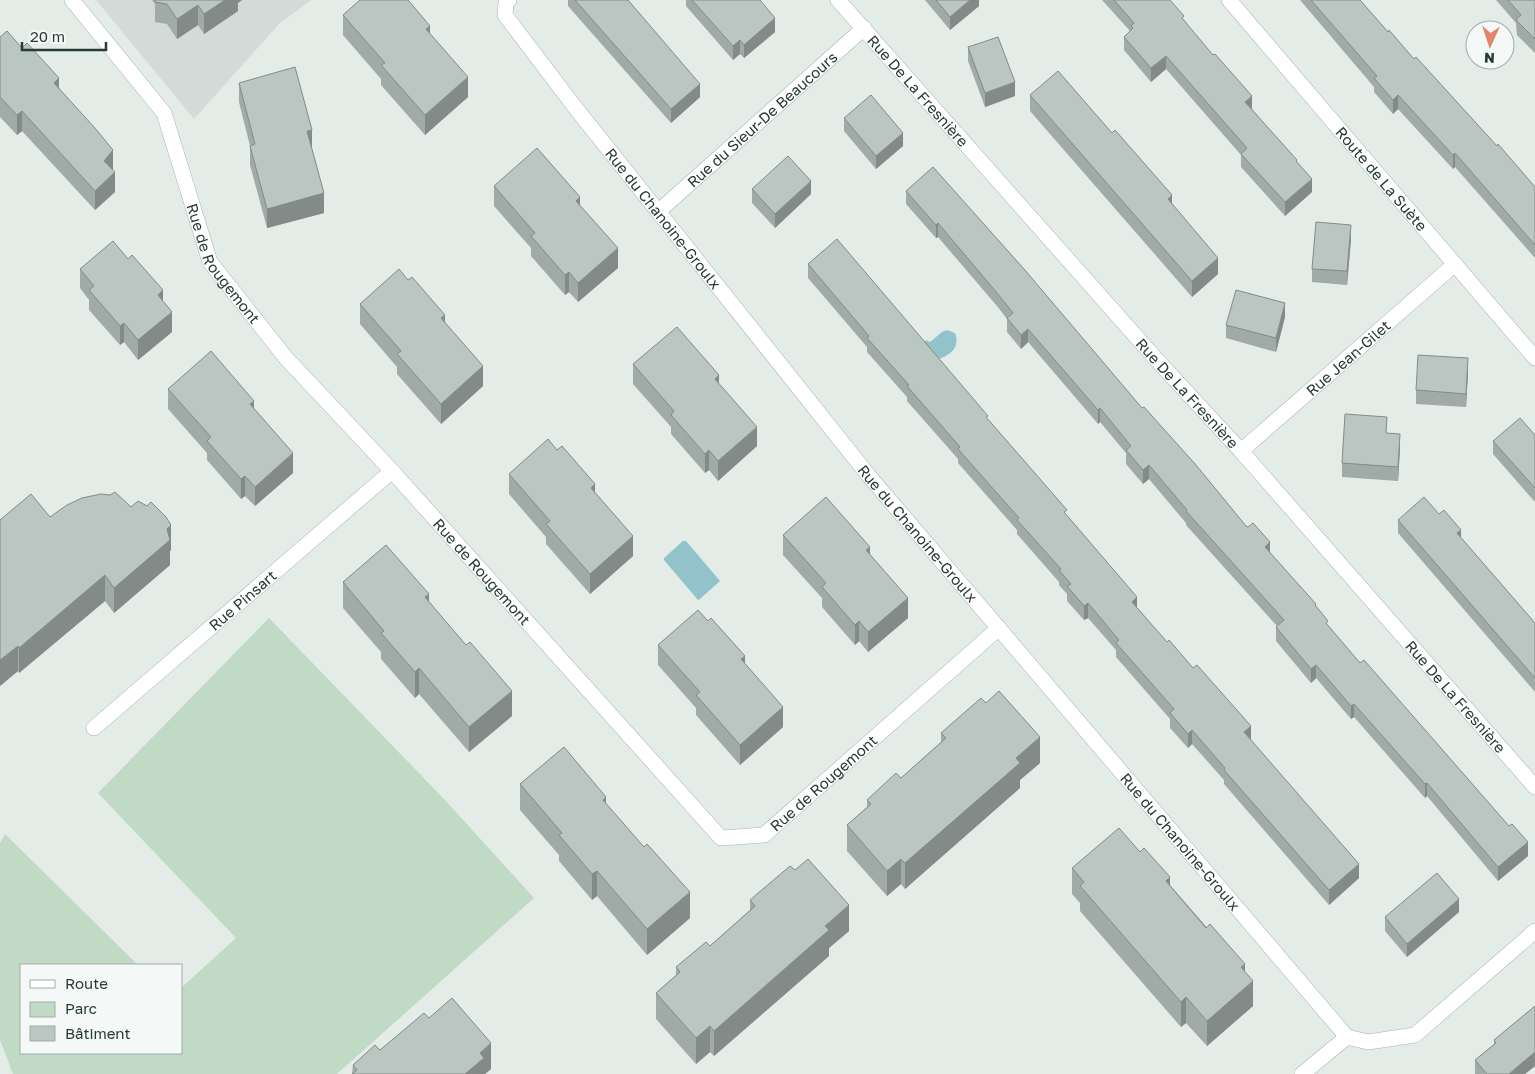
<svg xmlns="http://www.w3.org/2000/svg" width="1535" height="1074" viewBox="0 0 1535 1074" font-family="'Golos Text',sans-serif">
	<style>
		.built { fill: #d2dbd7 }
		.green { fill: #c0dac6 }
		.water { fill: #93c3ca }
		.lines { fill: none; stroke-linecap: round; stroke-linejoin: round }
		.minor-casing { stroke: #a7b3ae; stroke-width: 16 }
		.minor { stroke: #fff; stroke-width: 15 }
		.wall { fill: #a0aaa6 }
		.shaded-wall { fill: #828b87 }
		.building { fill: #bac6c1; stroke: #828b87 }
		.labels { text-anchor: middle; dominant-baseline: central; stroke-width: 4; stroke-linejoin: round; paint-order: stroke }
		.street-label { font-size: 15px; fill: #263b34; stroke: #f4f8f6 }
	</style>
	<rect width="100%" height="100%" fill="#e4ece8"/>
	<!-- built -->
	<polygon class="built" points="96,0 311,0 279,24 194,119"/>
	<!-- green -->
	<polygon class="green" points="269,618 444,799 534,898 337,1074 13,1074 0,1040 0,843 5,834 138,965 21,965 21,1053 181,1053 181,988 236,938 98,793"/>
	<!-- water -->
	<g class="water">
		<path d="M947,330L955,333C960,347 952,354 939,359L923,344L926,340L930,342L942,332Z"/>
		<polygon points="683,541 686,541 720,581 700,599 698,600 664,560 664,558"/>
	</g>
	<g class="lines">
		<!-- minor casing -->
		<g class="minor-casing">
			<g id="minor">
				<path id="s1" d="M72,0L164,113L210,262L286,358L392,471L721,838L764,835L999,628"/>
				<path id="s2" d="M509,0L506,3L505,15L574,106L869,476L1347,1037"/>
				<path id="s3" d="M838,0L1156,359L1241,451L1535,787"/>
				<path id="s4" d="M1229,0L1535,358"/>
				<path id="s5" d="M659,211L864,28"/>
				<path id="s6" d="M1241,451L1455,264"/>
				<path id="s7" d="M94,728L392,471"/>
				<polyline points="1302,1074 1347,1037 1368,1042 1415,1035 1535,931"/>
			</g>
		</g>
		<!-- minor -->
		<use href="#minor" class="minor"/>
	</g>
	<!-- wall -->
	<g class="wall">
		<polygon points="152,0 242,0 238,3 238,11 204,34 198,25 177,39 167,24 155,22 155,4"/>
		<polygon points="568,0 628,0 700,97 671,123 568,6"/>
		<polygon points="686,0 760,0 775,32 744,58 740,54 733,60 686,6"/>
		<polygon points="925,0 979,0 979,6 950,30"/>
		<polygon points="1102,0 1170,0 1184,20 1252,109 1297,163 1312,192 1285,216 1241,167 1241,155 1166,69 1151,82 1124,50 1124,37 1130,31"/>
		<polygon points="1300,0 1360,0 1388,32 1414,59 1535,187 1535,258 1455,167 1453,169 1398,109 1393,114 1374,92 1374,87"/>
		<polygon points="1496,0 1535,0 1535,53 1517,35 1516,23"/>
		<polygon points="343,15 468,97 425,135 381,85 381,79 343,35"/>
		<polygon points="0,37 59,88 113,170 115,192 95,210 22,131 17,135 0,117"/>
		<polygon points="968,47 1015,96 985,107 968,61"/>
		<polygon points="239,83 312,149 324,213 267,228 250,165 250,146 239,102"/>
		<polygon points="1030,95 1172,204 1218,274 1192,297 1030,111"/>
		<polygon points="844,118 903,146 876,169 844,131"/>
		<polygon points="494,186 580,205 618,268 578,302 569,292 565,295 531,256 531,248 494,206"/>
		<polygon points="752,189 811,194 775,228 752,203"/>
		<polygon points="906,191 1142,408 1316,606 1328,626 1528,856 1498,881 1427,796 1425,798 1354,717 1351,719 1316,678 1311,683 1276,641 1276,627 1277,626 1186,525 1186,523 1149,479 1143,484 1126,464 1126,453 1100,422 1098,424 1028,342 1021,349 1007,332 1007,319 997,306 938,237 936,238 906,204"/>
		<polygon points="1351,239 1347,285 1312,282 1312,269"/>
		<polygon points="808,264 988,420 1067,516 1137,608 1251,740 1359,878 1329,905 1224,784 1224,780 1192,744 1188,748 1170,728 1170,719 1116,657 1116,650 1088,618 1084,620 1067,601 1067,594 1059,585 1059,582 1017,534 1017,530 958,463 958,459 907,401 907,397 867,352 867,347 808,278"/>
		<polygon points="80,269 163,301 172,332 138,360 124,342 120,345 89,310 89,300 80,288"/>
		<polygon points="360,304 445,323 483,386 441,424 397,374 397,367 360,324"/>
		<polygon points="1285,317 1276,352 1226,338 1226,325"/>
		<polygon points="633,364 719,384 757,446 718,481 709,470 705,473 671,434 671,427 633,384"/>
		<polygon points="1468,372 1466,407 1416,404 1416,390"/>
		<polygon points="168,389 254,409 293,473 255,506 245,496 241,499 207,460 207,453 168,409"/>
		<polygon points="1387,433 1400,447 1398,481 1342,477 1342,463"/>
		<polygon points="1535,435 1535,502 1493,454 1493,441"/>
		<polygon points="509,474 595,493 633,556 590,594 546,544 546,537 509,494"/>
		<polygon points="131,507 171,550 170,551 170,565 114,613 105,601 19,673 18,671 0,686 50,517"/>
		<polygon points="1398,520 1461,538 1535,623 1535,692 1398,533"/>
		<polygon points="783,535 908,618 868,652 859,641 855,645 822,607 822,598 783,555"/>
		<polygon points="343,582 429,602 512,716 469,752 419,694 415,698 381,659 381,652 343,608"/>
		<polygon points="708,621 745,664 783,727 740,765 696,715 696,708 658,665 658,645"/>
		<polygon points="941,733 1040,763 1020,780 1020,788 905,889 901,884 887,896 847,851 847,825 867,807 867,800 901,778 941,742"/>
		<polygon points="520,784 606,804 690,918 647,955 597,896 592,900 559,861 559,855 520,810"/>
		<polygon points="1072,868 1170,885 1245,971 1253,1006 1207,1046 1186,1023 1181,1027 1080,911 1080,903 1072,894"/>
		<polygon points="750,900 849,931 829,948 829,956 714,1056 710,1052 696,1064 656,1019 656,993 676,975 676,967 710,946 750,910"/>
		<polygon points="1459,912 1407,957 1385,931 1385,917"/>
		<polygon points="1535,1006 1535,1066 1525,1074 1475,1074 1475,1060 1494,1044 1494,1040"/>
		<polygon points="429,1018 491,1069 485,1074 352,1074 353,1065 380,1050"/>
	</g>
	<!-- shaded-wall -->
	<g class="shaded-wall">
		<polygon points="225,0 242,0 238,3 238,11 204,34 204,14"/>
		<polygon points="970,0 979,0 979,6 950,30 950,17"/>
		<polygon points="198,5 198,25 177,39 177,19"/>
		<polygon points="775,18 775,32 744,58 744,45"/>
		<polygon points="430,26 430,46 426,29"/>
		<polygon points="740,40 740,54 733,60 733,46"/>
		<polygon points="1166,56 1166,69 1151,82 1151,68"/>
		<polygon points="468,77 468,97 425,135 425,115"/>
		<polygon points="59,78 59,98 54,83"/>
		<polygon points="1015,82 1015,96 985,107 985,93"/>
		<polygon points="700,84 700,97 671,123 671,109"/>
		<polygon points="1398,95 1398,109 1393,114 1393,100"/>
		<polygon points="1252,96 1252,109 1245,102"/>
		<polygon points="22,111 22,131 17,135 17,115"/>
		<polygon points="312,130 312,150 307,131"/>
		<polygon points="903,133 903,146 876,169 876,156"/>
		<polygon points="113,150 113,170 104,181 104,161"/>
		<polygon points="1455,153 1455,167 1453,169 1453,155"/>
		<polygon points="115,172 115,192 95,210 95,191"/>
		<polygon points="1312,179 1312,192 1285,216 1285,202"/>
		<polygon points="811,181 811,194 775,228 775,214"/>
		<polygon points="324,193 324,213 267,228 267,209"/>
		<polygon points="1172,195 1172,211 1168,199"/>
		<polygon points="580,197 580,217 576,201"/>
		<polygon points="938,223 938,237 936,238 936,225"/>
		<polygon points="1351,225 1351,239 1347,285 1347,271"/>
		<polygon points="618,248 618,268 578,302 578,283"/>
		<polygon points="1218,258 1218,274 1192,297 1192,281"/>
		<polygon points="569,272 569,292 565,295 565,275"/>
		<polygon points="163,290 163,310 158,295"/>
		<polygon points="1285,303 1285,317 1276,352 1276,338"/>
		<polygon points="172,312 172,332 138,360 138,340"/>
		<polygon points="445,315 445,334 441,318"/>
		<polygon points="124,323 124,342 120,345 120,326"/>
		<polygon points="1028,329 1028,342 1021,349 1021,335"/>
		<polygon points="1468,358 1468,372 1466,407 1466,394"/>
		<polygon points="483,366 483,386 441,424 441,404"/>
		<polygon points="719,375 719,395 715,379"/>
		<polygon points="254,401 254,421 250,404"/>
		<polygon points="1100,408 1100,422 1098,424 1098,410"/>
		<polygon points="757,427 757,446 718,481 718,461"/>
		<polygon points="1400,434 1400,447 1398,481 1398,467"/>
		<polygon points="709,450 709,470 705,473 705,454"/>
		<polygon points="293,453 293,473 255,506 255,487"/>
		<polygon points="1149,465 1149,479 1143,484 1143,470"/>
		<polygon points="245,476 245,496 241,499 241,479"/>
		<polygon points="595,484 595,504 591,488"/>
		<polygon points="171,525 171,550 170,551 170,565 114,613 114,588"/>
		<polygon points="1461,530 1461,543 1457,533"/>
		<polygon points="633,536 633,556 590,594 590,574"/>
		<polygon points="1270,542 1270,556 1265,547"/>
		<polygon points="870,547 870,566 866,550"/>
		<polygon points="105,575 105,601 19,673 19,648"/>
		<polygon points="429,594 429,620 425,597"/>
		<polygon points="1137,597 1137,611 1132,602"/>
		<polygon points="908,598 908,618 868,652 868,632"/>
		<polygon points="1088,603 1088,618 1084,620 1084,606"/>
		<polygon points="859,621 859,641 855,645 855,625"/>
		<polygon points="18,646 18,671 0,686 0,660"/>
		<polygon points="745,656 745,675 741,659"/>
		<polygon points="1316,665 1316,678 1311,683 1311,669"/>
		<polygon points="419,668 419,694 415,698 415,672"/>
		<polygon points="512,691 512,716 469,752 469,727"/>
		<polygon points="1354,704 1354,717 1351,719 1351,706"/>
		<polygon points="783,707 783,727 740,765 740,745"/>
		<polygon points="1251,726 1251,740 1244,732"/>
		<polygon points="1192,730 1192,744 1188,748 1188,734"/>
		<polygon points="1040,737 1040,763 1020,780 1020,788 905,889 905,863 1016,758"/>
		<polygon points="1427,783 1427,796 1425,798 1425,784"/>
		<polygon points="606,797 606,822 603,800"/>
		<polygon points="1528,842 1528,856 1498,881 1498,867"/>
		<polygon points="901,859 901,884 887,896 887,871"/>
		<polygon points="1359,864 1359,878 1329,905 1329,890"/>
		<polygon points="597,871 597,896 592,900 592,874"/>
		<polygon points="1170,877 1170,903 1166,881"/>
		<polygon points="690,892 690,918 647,955 647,929"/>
		<polygon points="1459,899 1459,912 1407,957 1407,944"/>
		<polygon points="849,905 849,931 829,948 829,956 714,1056 714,1031 825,926"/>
		<polygon points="1245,964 1245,988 1253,981 1253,1006 1207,1046 1207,1021 1241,967"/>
		<polygon points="1186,997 1186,1023 1181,1027 1181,1002"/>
		<polygon points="710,1026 710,1052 696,1064 696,1038"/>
		<polygon points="491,1043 491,1069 485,1074 465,1074 480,1053"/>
		<polygon points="1535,1052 1535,1066 1525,1074 1509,1074"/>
	</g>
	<!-- building -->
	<g class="building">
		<polygon points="155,0 225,0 204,14 198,5 177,19 167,4 155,2"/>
		<polygon points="360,0 408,0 430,26 426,29 468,77 425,115 381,65 385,63 343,15"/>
		<polygon points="575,0 628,0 700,84 671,109"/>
		<polygon points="692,0 760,0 775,18 744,45 740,40 733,46"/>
		<polygon points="936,0 970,0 950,17"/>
		<polygon points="1114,0 1170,0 1184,16 1182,18 1213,55 1215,54 1252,96 1245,102 1297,160 1296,161 1312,179 1285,202 1241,154 1247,148 1166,56 1151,68 1124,37 1133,28 1131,26 1134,23"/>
		<polygon points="1311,0 1360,0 1388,32 1389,30 1414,59 1416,57 1497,146 1498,144 1535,187 1535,245 1455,153 1453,155 1398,95 1393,100 1374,78 1377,76"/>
		<polygon points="1508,0 1535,0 1535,39 1517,21 1516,19 1521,15"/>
		<polygon points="7,31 22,48 27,43 59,78 54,83 94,127 113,150 104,161 115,172 95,191 22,111 17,115 0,97 0,37"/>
		<polygon points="998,37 1015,82 985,93 968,47"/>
		<polygon points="295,67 312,130 307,131 324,193 267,209 250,146 255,144 239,83"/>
		<polygon points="1058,71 1112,133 1115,130 1172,195 1168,199 1218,258 1192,281 1030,95"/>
		<polygon points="871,95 903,133 876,156 844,118"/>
		<polygon points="537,148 580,197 576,201 618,248 578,283 569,272 565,275 531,236 535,233 494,186"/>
		<polygon points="788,156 811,181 775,214 752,189"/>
		<polygon points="933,167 1024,269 1142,408 1144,407 1196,465 1246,526 1248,527 1253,523 1270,542 1265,547 1316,604 1315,605 1328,621 1326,623 1360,663 1364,660 1509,826 1512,824 1528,842 1498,867 1427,783 1425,784 1354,704 1351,706 1316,665 1311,669 1276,627 1284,620 1186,511 1187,510 1149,465 1143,470 1126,450 1131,446 1100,408 1098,410 1028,329 1021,335 1007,318 1013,313 997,293 938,223 936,225 906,191"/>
		<polygon points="1316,222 1351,225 1347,271 1312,269"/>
		<polygon points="837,239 988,416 986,417 1067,510 1064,512 1137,597 1132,602 1167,642 1169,640 1193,668 1197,665 1251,726 1244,732 1359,864 1329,890 1224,770 1225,768 1192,730 1188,734 1170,713 1174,709 1116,643 1119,640 1088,603 1084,606 1067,586 1071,584 1059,570 1061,569 1017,520 1019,518 958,449 960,447 907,386 909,385 867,338 869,336 808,264"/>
		<polygon points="113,241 128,259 132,255 163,290 158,295 172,312 138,340 124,323 120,326 89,290 94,286 80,269"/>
		<polygon points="399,269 408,280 412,277 445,315 441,318 483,366 441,404 397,354 401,351 360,304"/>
		<polygon points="1236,290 1285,303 1276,338 1226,325"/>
		<polygon points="677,327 719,375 715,379 757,427 718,461 709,450 705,454 671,415 674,411 633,364"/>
		<polygon points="211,351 254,401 250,404 293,453 255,487 245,476 241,479 207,441 211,437 168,389"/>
		<polygon points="1418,355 1468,358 1466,394 1416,390"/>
		<polygon points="1345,414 1387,417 1386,433 1400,434 1398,467 1342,463"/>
		<polygon points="1520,418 1535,435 1535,488 1493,441"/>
		<polygon points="548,439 557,450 562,446 595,484 591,488 633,536 590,574 546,524 550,521 509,474"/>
		<polygon points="115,492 131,507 138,501 147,506 151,502 166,517 171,525 167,529 170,540 114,588 105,575 19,648 18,646 0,660 0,520 31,494 50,517 67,505 82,498 101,494 110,495"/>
		<polygon points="826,497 870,547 866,550 908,598 868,632 859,621 855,625 822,587 826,583 783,535"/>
		<polygon points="1424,497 1439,514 1444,510 1461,530 1457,533 1535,623 1535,678 1398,520"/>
		<polygon points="386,545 429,594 425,597 466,645 470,642 512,691 469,727 419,668 415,672 381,633 384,631 343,582"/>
		<polygon points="698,610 708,621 711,618 745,656 741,659 783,707 740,745 696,695 700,692 658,645"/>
		<polygon points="999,691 1040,737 1016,758 1020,763 905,863 901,859 887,871 847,825 871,804 867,800 896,773 901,778 946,738 941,733 981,698 986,703"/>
		<polygon points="564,747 606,797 603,800 644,847 647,844 690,892 647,929 597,871 592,874 559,835 562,833 520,784"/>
		<polygon points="1119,828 1140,852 1144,848 1170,877 1166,881 1206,928 1210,924 1245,964 1241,967 1253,981 1207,1021 1186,997 1181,1002 1080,886 1084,882 1072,868"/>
		<polygon points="808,859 849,905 825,926 829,930 714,1031 710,1026 696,1038 656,993 680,972 676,967 706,942 710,946 755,906 750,900 790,866 795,870"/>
		<polygon points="1437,873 1459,899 1407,944 1385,917"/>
		<polygon points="452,998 491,1043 480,1053 484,1058 465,1074 352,1074 357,1070 353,1065 375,1045 380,1050 424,1013 429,1018"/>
		<polygon points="1535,1006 1535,1052 1509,1074 1487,1074 1475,1060 1496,1043 1494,1040"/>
	</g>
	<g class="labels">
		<!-- street labels -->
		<g class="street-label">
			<text stroke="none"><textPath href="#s3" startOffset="121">Rue De La Fresnière</textPath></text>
			<text stroke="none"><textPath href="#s5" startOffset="138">Rue du Sieur-De Beaucours</textPath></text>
			<text stroke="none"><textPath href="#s4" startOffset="235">Route de La Suète</textPath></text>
			<text stroke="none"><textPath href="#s2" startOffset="274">Rue du Chanoine-Groulx</textPath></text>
			<text stroke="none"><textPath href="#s1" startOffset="309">Rue de Rougemont</textPath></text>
			<text stroke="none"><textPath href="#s6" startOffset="142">Rue Jean-Gilet</textPath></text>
			<text stroke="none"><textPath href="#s3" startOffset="526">Rue De La Fresnière</textPath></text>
			<text stroke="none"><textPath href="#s2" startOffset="679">Rue du Chanoine-Groulx</textPath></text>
			<text stroke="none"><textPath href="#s1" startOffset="714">Rue de Rougemont</textPath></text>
			<text stroke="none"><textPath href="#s7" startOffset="196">Rue Pinsart</textPath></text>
			<text stroke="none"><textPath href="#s3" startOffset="931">Rue De La Fresnière</textPath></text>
			<text stroke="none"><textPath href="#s1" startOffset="1194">Rue de Rougemont</textPath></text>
			<text stroke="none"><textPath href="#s2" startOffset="1084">Rue du Chanoine-Groulx</textPath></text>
		</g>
	</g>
	<!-- legend -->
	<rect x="20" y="964" width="162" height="90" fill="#f4f8f6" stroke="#a2aca8"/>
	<rect x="30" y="980" width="25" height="8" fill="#ffffff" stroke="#a2aca8"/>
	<text x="65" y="989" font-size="15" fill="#263b34">Route</text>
	<rect x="30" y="1002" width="25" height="15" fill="#c0dac6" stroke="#a2aca8"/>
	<text x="65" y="1014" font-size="15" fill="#263b34">Parc</text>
	<rect x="30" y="1026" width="25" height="15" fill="#bac6c1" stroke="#a2aca8"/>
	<text x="65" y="1039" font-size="15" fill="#263b34">Bâtiment</text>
	<!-- north arrow -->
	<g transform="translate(1490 45) rotate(183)"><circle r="24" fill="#f4f8f6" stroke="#a2aca8"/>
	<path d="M0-4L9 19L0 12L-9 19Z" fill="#e1856d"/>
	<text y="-8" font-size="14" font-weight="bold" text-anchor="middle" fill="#263b34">N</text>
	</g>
	<!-- scale -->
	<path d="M22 42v8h84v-8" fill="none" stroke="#263b34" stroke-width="2.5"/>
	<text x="30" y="42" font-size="15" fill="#263b34" stroke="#f4f8f6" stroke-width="4" paint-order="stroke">20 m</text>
</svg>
